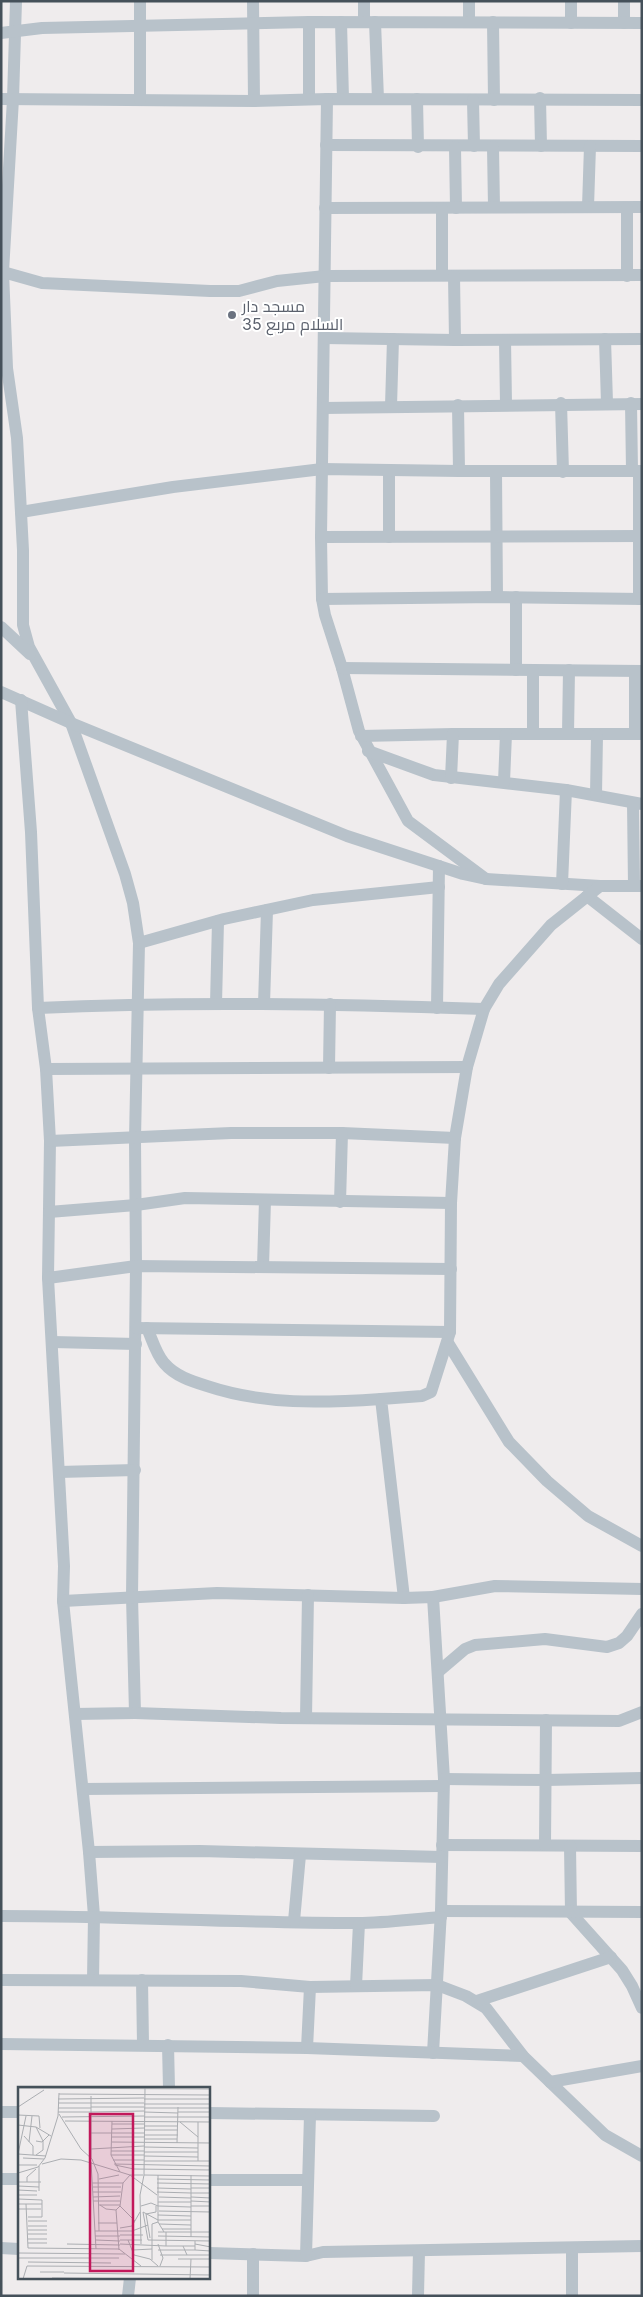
<svg xmlns="http://www.w3.org/2000/svg" width="643" height="2297" viewBox="0 0 643 2297" font-family="Inter,Cairo,sans-serif">
	<style>
		.lines { fill: none; stroke-linecap: round; stroke-linejoin: round }
		.minor { stroke: #b8c2ca; stroke-width: 12 }
		.worship-dot { fill: #6b7280; stroke: #fff; stroke-width: 2 }
		.labels { text-anchor: middle; dominant-baseline: central; stroke-width: 4; stroke-linejoin: round; paint-order: stroke }
		.worship-label { font-size: 16px; fill: #5b616d; stroke: #fff; text-anchor: start }
		.inset-road { fill: none; stroke: #abaeb2; stroke-width: 1 }
		.view { fill: #c2185b; fill-opacity: 0.15; stroke: #c2185b; stroke-width: 2.5 }
		.inset-edge { fill: none; stroke: #45515a; stroke-width: 2.5 }
	</style>
	<rect width="100%" height="100%" fill="#efeced"/>
	<g class="lines">
		<!-- minor -->
		<g class="minor">
			<polyline points="16,1 13,99 3,272 7,368 17,438 23,550 23,625 29,647 71,723 125,874 133,903 139,943 135,1139 136,1266 132,1597 135,1713 75,1714"/>
			<polyline points="253,1 254,101"/>
			<polyline points="469,1 469,21"/>
			<polyline points="309,22 309,99"/>
			<polyline points="341,22 343,99"/>
			<polyline points="364,22 364,1"/>
			<polyline points="375,22 378,99"/>
			<polyline points="493,22 494,100"/>
			<polyline points="571,23 571,1"/>
			<polyline points="624,23 624,1"/>
			<polyline points="1,33 42,28 309,22 642,23"/>
			<polyline points="540,98 541,146"/>
			<polyline points="1,99 254,101 327,99 642,100"/>
			<polyline points="327,99 321,537 322,599 325,615 342,668 359,731 408,821 486,879"/>
			<polyline points="417,99 418,147"/>
			<polyline points="140,100 140,1"/>
			<polyline points="473,100 474,146"/>
			<polyline points="326,145 642,146"/>
			<polyline points="455,147 456,208"/>
			<polyline points="493,147 494,207"/>
			<polyline points="588,207 590,146"/>
			<polyline points="325,208 642,207"/>
			<polyline points="442,208 442,275"/>
			<polyline points="627,208 627,276"/>
			<polyline points="3,272 42,283 210,291 239,291 277,281 325,276 642,275"/>
			<polyline points="454,276 455,340"/>
			<polyline points="324,338 455,340 642,339"/>
			<polyline points="605,339 607,403"/>
			<polyline points="505,340 506,404"/>
			<polyline points="561,403 563,472"/>
			<polyline points="631,403 632,471"/>
			<polyline points="458,405 459,471"/>
			<polyline points="391,406 393,339"/>
			<polyline points="323,408 642,404"/>
			<polyline points="389,470 389,537"/>
			<polyline points="639,471 639,599"/>
			<polyline points="496,472 497,597"/>
			<polyline points="21,512 173,487 322,469 459,471 642,471"/>
			<polyline points="321,537 642,536"/>
			<polyline points="516,597 516,670"/>
			<polyline points="322,599 497,597 642,599"/>
			<polyline points="1,627 30,654"/>
			<polyline points="342,668 642,671"/>
			<polyline points="533,670 533,734"/>
			<polyline points="1,692 71,723 347,836 463,874 486,879 600,886"/>
			<polyline points="21,700 31,832 38,1008 46,1069 50,1141 48,1278 64,1566 63,1601 89,1852 94,1916 93,1980"/>
			<polyline points="568,734 569,670"/>
			<polyline points="635,734 635,671"/>
			<polyline points="361,736 453,734 642,734"/>
			<polyline points="368,751 434,775 566,790 642,804"/>
			<polyline points="451,778 453,734"/>
			<polyline points="504,782 506,734"/>
			<polyline points="596,795 597,735"/>
			<polyline points="633,803 634,886"/>
			<polyline points="562,884 566,790"/>
			<polyline points="587,896 642,939"/>
			<polyline points="139,943 224,919 313,900 439,887"/>
			<polyline points="216,1004 218,921"/>
			<polyline points="264,1004 267,910"/>
			<path d="M38,1008C187,1001 336,1004 484,1009"/>
			<polyline points="437,1008 439,866"/>
			<polyline points="329,1068 330,1004"/>
			<polyline points="46,1069 467,1067"/>
			<polyline points="50,1141 231,1133 342,1133 455,1138"/>
			<polyline points="340,1202 342,1133"/>
			<polyline points="49,1212 136,1205 185,1198 451,1203"/>
			<polyline points="263,1267 265,1200"/>
			<polyline points="48,1278 136,1266 451,1269"/>
			<polyline points="136,1328 450,1332"/>
			<path d="M147,1328C152,1339 156,1354 164,1363C175,1376 191,1381 207,1386C264,1405 322,1403 381,1399"/>
			<polyline points="53,1342 136,1344"/>
			<polyline points="448,1343 509,1442 547,1481 588,1516 642,1546"/>
			<polyline points="59,1472 135,1470"/>
			<polyline points="433,1597 495,1586 642,1589"/>
			<polyline points="404,1598 381,1399 422,1396 431,1392 450,1332 451,1203 455,1138 467,1067 484,1009 499,984 551,925 600,886 642,886"/>
			<polyline points="63,1601 217,1593 404,1598 433,1597 444,1779 441,1911 433,2053"/>
			<polyline points="438,1672 465,1649 475,1645 545,1639 607,1647 619,1643 627,1636 642,1614"/>
			<polyline points="135,1713 281,1718 619,1721 642,1712"/>
			<polyline points="306,1718 308,1595"/>
			<polyline points="444,1779 546,1780 642,1778"/>
			<polyline points="83,1789 443,1786"/>
			<polyline points="442,1845 642,1846"/>
			<polyline points="545,1845 546,1720"/>
			<polyline points="570,1846 571,1913 622,1970 632,1986 642,2008"/>
			<polyline points="89,1852 200,1851 442,1857"/>
			<polyline points="441,1911 642,1912"/>
			<path d="M1,1916C120,1916 239,1923 358,1923C385,1923 413,1919 441,1917"/>
			<polyline points="294,1921 300,1855"/>
			<polyline points="1,1980 241,1981 310,1987 437,1985 466,1996 486,2008 523,2056 605,2135 642,2156"/>
			<polyline points="142,1980 143,2044"/>
			<polyline points="356,1986 359,1923"/>
			<polyline points="477,2001 611,1957"/>
			<polyline points="1,2044 307,2048 523,2056"/>
			<polyline points="168,2045 169,2088"/>
			<polyline points="307,2048 310,1987"/>
			<polyline points="550,2082 642,2066"/>
			<polyline points="1,2112 19,2112"/>
			<polyline points="209,2113 434,2116"/>
			<polyline points="1,2179 19,2179"/>
			<polyline points="209,2180 308,2180"/>
			<polyline points="1,2248 19,2249"/>
			<polyline points="209,2253 306,2256 323,2252 642,2246"/>
			<polyline points="306,2256 310,2115"/>
			<polyline points="128,2296 130,2278"/>
			<polyline points="253,2296 253,2254"/>
			<polyline points="418,2296 419,2251"/>
			<polyline points="572,2296 572,2248"/>
		</g>
	</g>
	<!-- markers -->
	<circle class="worship-dot" cx="232" cy="315" r="5"/>
	<g class="labels">
		<!-- worship labels -->
		<g class="worship-label">
			<text x="242" y="306">مسجد دار<tspan x="242" dy="18">السلام مربع 35</tspan></text>
		</g>
	</g>
	<!-- overview -->
	<g transform="translate(18 2087)">
		<rect width="192" height="192" fill="#efeced"/>
		<path class="inset-road" d="M0,1L193,2M41,7L193,8M73,9V71M40,12L126,11M126,12H193M40,16H126M126,17H193M0,20L26,3M73,20H126M40,21H73M126,21H193M40,25H73M73,25L126,24M126,25L160,26M160,25H193M41,27L63,62L74,72L80,87L81,144H77M0,28L21,29L22,41M44,30L126,29M126,30H160M160,30H193M47,34L193,35M94,34L93,68L102,85M162,35L180,50M94,37H126M0,38L18,40L33,49M126,39H160M18,40L25,54M94,42L126,41M126,43H160M72,46H126M126,48H160M6,49L15,59V68M94,50H126M126,52H159M18,54L24,55L31,48M11,55L14,29M94,55L193,56M159,56L160,20M126,60L180,61M73,62L126,59M93,64H126M126,65H180M0,67L8,29M0,67L28,69M18,68L25,63V54M93,68H126M126,69L180,70M5,71L26,72M95,73H126M126,74H193M180,74V35M73,75L78,162M24,77L43,72L63,73L112,88M96,77L193,79M0,78H19M97,78L116,82L193,83M0,86L20,80L27,71L40,29L41,6M112,88L139,108M126,88L193,89M140,88V135L146,145M173,88V150M81,92L101,88M139,92L193,93M0,95H23M9,95V90L18,82M74,96H105M139,96L193,97M0,99L21,100M75,100H103M139,101L173,102M173,101H193M0,103L19,104M21,104V79M75,105H103M139,105L173,106M173,106H193M0,108H19M75,110L102,109M141,110L173,111M173,110L193,111M0,112L24,113V130H10M75,114H102M173,114L193,115M140,115H173M0,117H24M8,117L10,161M81,118H102M82,118L88,122L98,123M102,119L117,134M123,119L133,116L140,119L173,120M173,119H193M0,122H23M141,124L193,125M125,125L130,153L193,154M125,125L140,133H173M128,127L132,151M128,127L138,125V119M140,128L173,129M10,134H29M80,136H99M141,137L173,138M10,139H29M102,141L114,139L122,125M144,142H173M10,143H29M81,144H114L130,138M140,145H193M10,147H29M102,148H125M77,149H102M140,149L193,150M10,152H29M78,153L102,154M102,153H124M110,153L116,168L132,172L140,179M177,154V163L193,164M10,156H29M49,157L102,158M102,157L148,159V145M123,157L122,108L126,88L127,1M140,157L145,171L142,179M177,157L193,160M148,159H177M165,159L169,168H193M10,161L101,162L123,179M101,163L98,123L102,119L105,96L112,88H125M115,163L134,162M140,163H177M0,166L107,167M142,168H169M0,171H101M160,172H193M134,173V137L140,135M10,175L93,176M22,185H46M46,186L193,188M34,191L137,192M5,192L9,179L193,180M172,192L173,172"/>
		<path class="view" d="M72,27H115V184H72Z"/>
		<rect width="192" height="192" class="inset-edge"/>
	</g>
	<!-- border -->
	<rect width="643" height="2297" fill="none" stroke="#45515a" stroke-width="5"/>
</svg>
